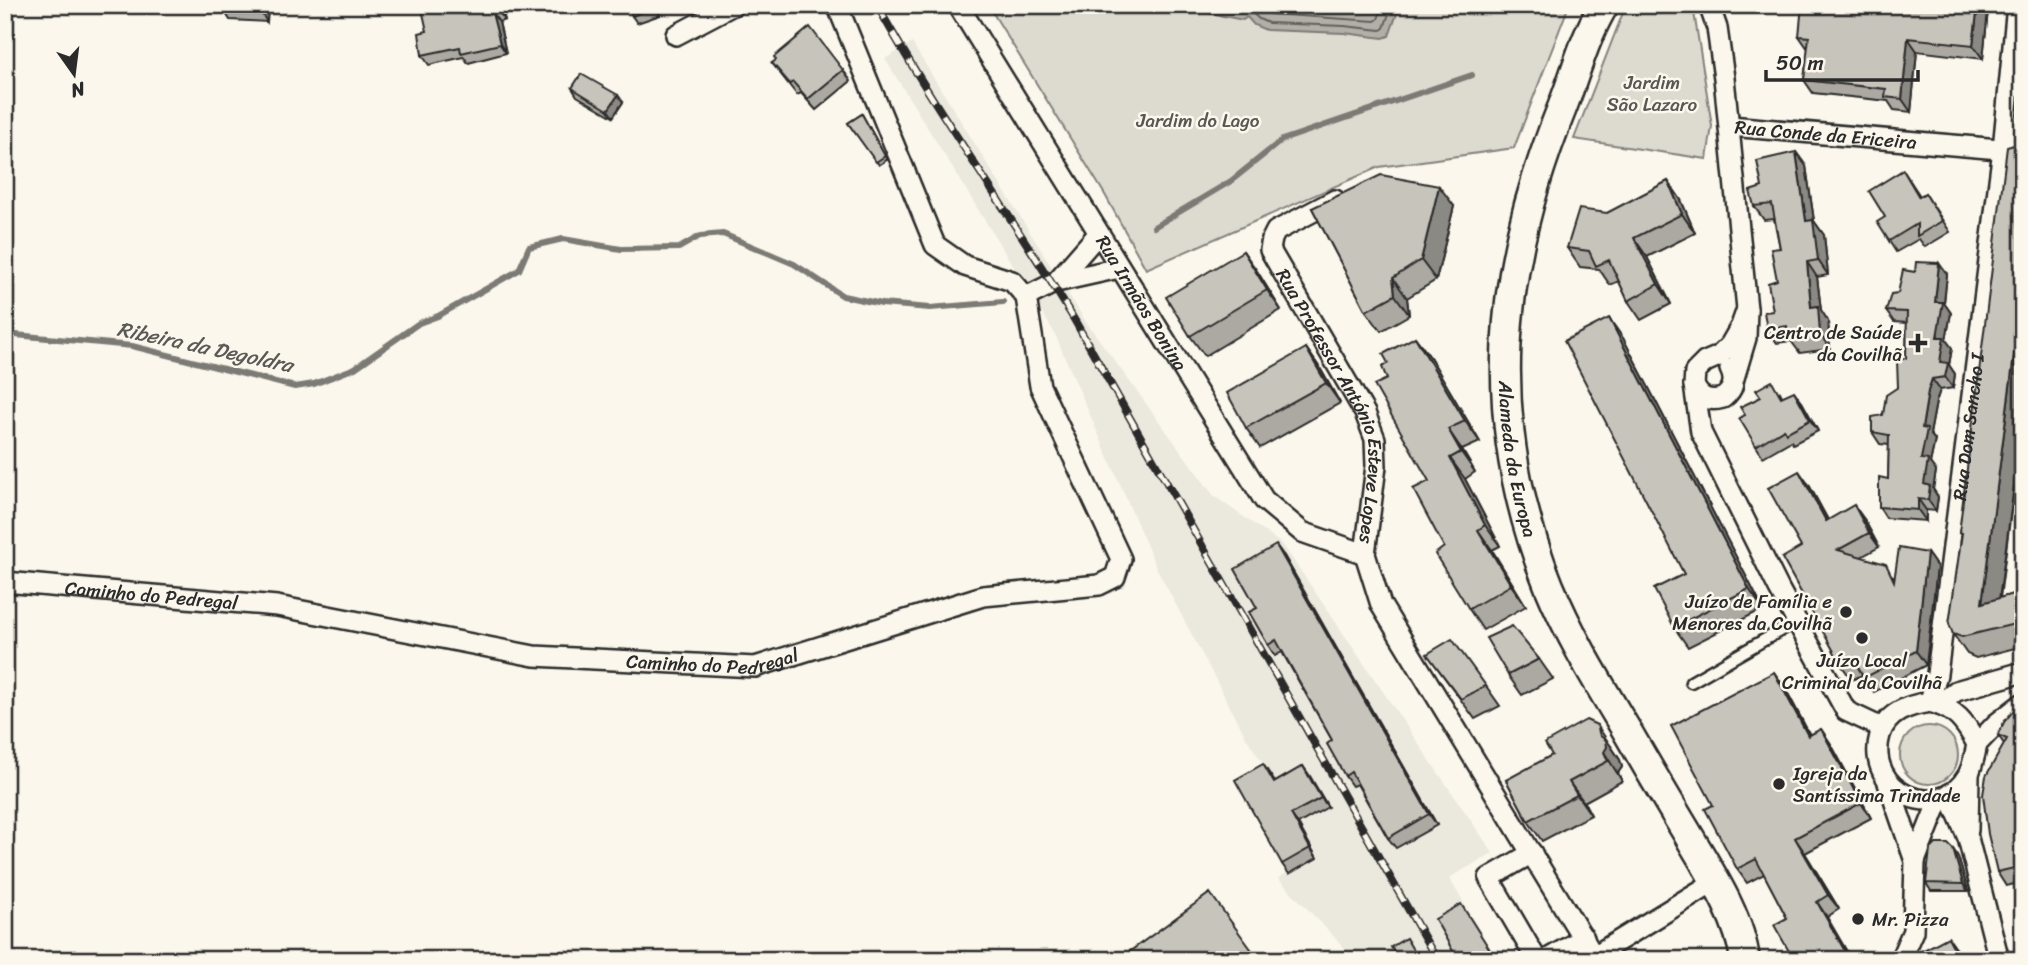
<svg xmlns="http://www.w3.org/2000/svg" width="2028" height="965" viewBox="0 0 2028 965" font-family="Sriracha,sans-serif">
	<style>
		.built { fill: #ebe8de }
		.green { fill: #dddad0; stroke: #84827e; stroke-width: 2 }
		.water { fill: #b1afa7; stroke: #7b7a75; stroke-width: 2 }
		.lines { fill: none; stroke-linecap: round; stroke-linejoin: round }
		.shore { stroke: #61605d; stroke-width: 2 }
		.stream { stroke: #7b7a75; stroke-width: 6 }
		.service-casing { stroke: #2b2b2b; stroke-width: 15 }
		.minor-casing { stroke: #2b2b2b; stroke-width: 24 }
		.secondary-casing { stroke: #2b2b2b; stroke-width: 33 }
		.service { stroke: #fbf7ec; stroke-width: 10 }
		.minor { stroke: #fbf7ec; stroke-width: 19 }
		.secondary { stroke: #fbf7ec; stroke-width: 28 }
		.rail-casing { stroke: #2b2b2b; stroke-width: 8 }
		.rail { stroke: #fbf7ec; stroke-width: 5; stroke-dasharray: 16; stroke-linecap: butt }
		.wall { fill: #aba9a2; stroke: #2b2b2b; stroke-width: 2 }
		.shaded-wall { fill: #8b8984; stroke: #2b2b2b; stroke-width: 2 }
		.building { fill: #c7c4bc; stroke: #2b2b2b; stroke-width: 2 }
		.poi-dot { fill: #2b2b2b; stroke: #fbf7ec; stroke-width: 2.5 }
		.labels { text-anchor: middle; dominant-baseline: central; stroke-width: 5; stroke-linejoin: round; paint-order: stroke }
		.park-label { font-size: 19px; fill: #585754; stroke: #fbf7ec }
		.street-label { font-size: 19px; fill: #2b2b2b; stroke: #fbf7ec }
		.poi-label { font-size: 19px; fill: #2b2b2b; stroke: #fbf7ec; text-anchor: end }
		.water-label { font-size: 21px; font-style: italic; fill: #5a5956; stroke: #fbf7ec }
	</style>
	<rect width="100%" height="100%" fill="#fbf7ec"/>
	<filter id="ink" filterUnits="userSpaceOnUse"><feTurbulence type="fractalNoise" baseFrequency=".0143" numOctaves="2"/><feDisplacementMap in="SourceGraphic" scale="14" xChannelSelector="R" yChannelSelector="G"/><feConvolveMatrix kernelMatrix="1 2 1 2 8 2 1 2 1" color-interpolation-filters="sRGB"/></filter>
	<g filter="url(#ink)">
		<!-- built -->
		<polygon class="built" points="912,43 1086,322 1214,496 1283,545 1493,853 1449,878 1497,960 1356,960 1278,878 1317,857 1270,774 1247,739 1156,567 1054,332 885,59"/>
		<!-- green -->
		<g class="green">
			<polygon points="988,5 1569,5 1514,148 1379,167 1146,269 1104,193"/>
			<polygon points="1626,5 1693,6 1712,126 1707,159 1574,139"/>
			<circle cx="1929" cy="755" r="29"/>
		</g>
		<!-- water -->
		<polygon class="water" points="1168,5 1391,5 1399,8 1389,36 1383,38 1344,33 1266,30 1254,25 1247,17 1243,20"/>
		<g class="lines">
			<!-- shore -->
			<g class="shore">
				<polyline points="1204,5 1240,12 1249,10 1259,19 1268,23 1344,26 1381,30 1384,28 1392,5"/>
				<polyline points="1259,5 1270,14 1375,21 1378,19 1383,5"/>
			</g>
			<!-- stream -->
			<g class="stream">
				<polyline points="1154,227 1231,181 1282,140 1472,75"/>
				<polyline points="5,334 132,346 295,387 314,384 355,368 419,323 438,316 519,270 529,247 563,239 621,249 679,248 700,236 723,234 794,264 843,296 882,304 930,308 1003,302"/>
			</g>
			<!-- service casing -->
			<g class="service-casing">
				<polyline id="service" points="1691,682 1797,621"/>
			</g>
			<!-- minor casing -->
			<g class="minor-casing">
				<g id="minor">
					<polyline points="837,5 935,245 965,266 1012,281 1026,297"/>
					<path id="s1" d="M958,5L1264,500L1302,532L1365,554"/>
					<polyline points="1709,5 1717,28 1724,78 1747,309 1746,338 1734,378"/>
					<polyline points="676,35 733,5"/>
					<path id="s2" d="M1730,126L2023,151"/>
					<path id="s3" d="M1335,200L1276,231L1272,239L1270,250L1365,413L1375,439L1376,466L1365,554L1381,605L1596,960"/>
					<polyline points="1056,282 1098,234"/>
					<polyline points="1026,297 1056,282 1119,268"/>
					<polyline points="1747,309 1741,326 1730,345 1719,356 1705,362 1695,372 1694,385 1701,432 1779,589 1846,711 1882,728"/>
					<path d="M1694,385C1699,398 1709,402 1723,398C1733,390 1736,381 1730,369"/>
					<path id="s4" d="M5,582L277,606L534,656L755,667L983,596L1099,585L1115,577L1121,559L1040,386L1026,297"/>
					<path id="s5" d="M1930,702L1937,674L2003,149L2017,5"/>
					<path d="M1930,702C1956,709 1965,722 1977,744C1975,754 1973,766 1968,775C1939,826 1864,792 1880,735C1887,712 1909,705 1930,702Z"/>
					<polyline points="1939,705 1956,691 2023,672"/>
					<polyline points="1977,744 1996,724 2023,703"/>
					<polyline points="1888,783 1915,861 1913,931 1900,960"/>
					<polyline points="1949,794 1968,838 1999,960"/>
					<polyline points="1968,830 1969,774"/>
					<polyline points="1532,853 1489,878 1537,960"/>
					<polyline points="1915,861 1940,798"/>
					<polyline points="1594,956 1716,881"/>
					<polyline points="1546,960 1584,938"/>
				</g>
			</g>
			<!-- secondary casing -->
			<g class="secondary-casing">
				<g id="secondary">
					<path id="s6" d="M1604,5C1585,36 1575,75 1562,108C1497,268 1483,423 1549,586C1570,637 1599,684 1627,731C1646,764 1666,798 1686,831C1708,869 1740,916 1745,960"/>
				</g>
			</g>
			<!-- service -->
			<use href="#service" class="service"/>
			<!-- minor -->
			<use href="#minor" class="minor"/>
			<!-- secondary -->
			<use href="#secondary" class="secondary"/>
			<!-- rail casing -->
			<g class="rail-casing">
				<path id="rail" d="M877,5C937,114 1011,214 1075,321L1437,960"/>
			</g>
			<!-- rail -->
			<use href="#rail" class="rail"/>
		</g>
		<!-- wall -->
		<g class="wall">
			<polygon points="226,5 268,5 267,22 230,20 225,12"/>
			<polygon points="500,5 505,20 499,22 506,53 468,63 464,57 429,65 422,55 427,31"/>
			<polygon points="657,5 660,15 637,23 632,16"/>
			<polygon points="691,5 706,5 695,11"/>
			<polygon points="1988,10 1983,59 1917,51 1911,112 1894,110 1888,101 1813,93 1804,80 1808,49 1799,36"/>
			<polygon points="772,63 843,70 851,81 816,110 801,93 797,95"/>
			<polygon points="572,88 623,102 613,117 577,96"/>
			<polygon points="862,114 887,160 879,165 848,123"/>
			<polygon points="2023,145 2023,417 2000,598 2023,591 2023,646 1976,658 1967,654 1953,634 1961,536 1959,533"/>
			<polygon points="1796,152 1806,166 1814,221 1824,235 1828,275 1817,277 1821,310 1828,321 1830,349 1800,353 1791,341 1777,343 1767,329 1773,311 1780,248 1774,219 1764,220 1754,206 1762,187"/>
			<polygon points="1903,170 1920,196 1925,193 1950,232 1925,247 1919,239 1896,252 1889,241 1885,217"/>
			<polygon points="1668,181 1681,200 1695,233 1647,257 1671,304 1641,320 1628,301 1619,281 1610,285 1599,269 1580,267 1567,248 1607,213"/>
			<polygon points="1454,206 1436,280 1407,298 1409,315 1381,331 1366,311 1312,208"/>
			<polygon points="1243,251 1257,271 1281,310 1205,356 1190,336"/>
			<polygon points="1947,274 1944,303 1951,313 1946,340 1952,348 1949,365 1955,374 1953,388 1940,390 1936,402 1930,434 1935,440 1930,463 1936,471 1933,489 1938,497 1936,511 1926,510 1926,521 1886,518 1879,507 1888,479 1889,445 1880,444 1872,432 1898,387 1906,358 1907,323 1894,322 1886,311"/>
			<polygon points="1415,337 1430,357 1480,442 1462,450 1475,472 1465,479 1500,546 1492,550 1526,606 1483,630 1469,609 1444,547 1429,481 1387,379 1388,363"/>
			<polygon points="1623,338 1763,609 1688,647 1674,627 1684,574"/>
			<polygon points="1306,348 1320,368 1340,403 1260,448 1246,428"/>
			<polygon points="1780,392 1782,396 1802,402 1818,431 1793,444 1791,441 1763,457 1756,446"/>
			<polygon points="1809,485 1828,520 1864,519 1879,547 1861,557 1895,577 1927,553 1937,567 1926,665 1874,692 1862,675 1852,680 1842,666 1801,547"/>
			<polygon points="1284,556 1437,825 1396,848 1388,838 1357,784 1352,786 1345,776 1332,740 1282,652 1275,656 1268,645 1257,608"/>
			<polygon points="1427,654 1486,686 1500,706 1475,719"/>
			<polygon points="1539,659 1553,679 1522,695 1508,675"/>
			<polygon points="1784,686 1810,735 1821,729 1831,744 1871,818 1805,853 1839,909 1827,917 1787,918 1764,874 1747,883 1737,869 1713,805"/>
			<polygon points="2023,699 2023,882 2006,886 1997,872 2004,744 1998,735"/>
			<polygon points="1611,746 1620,760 1622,767 1618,773 1622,781 1584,802 1591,815 1542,841 1528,821 1506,780"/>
			<polygon points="1263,764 1275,782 1303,766 1328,807 1298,824 1317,858 1289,874 1282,864"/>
			<polygon points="1953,849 1958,857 1968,891 1931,891 1926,883"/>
		</g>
		<!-- shaded-wall -->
		<g class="shaded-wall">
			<polygon points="262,5 268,5 267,22 262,14"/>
			<polygon points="496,5 500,5 505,20 498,11"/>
			<polygon points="1978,5 1985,5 1988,10 1983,59 1973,45"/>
			<polygon points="492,13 499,22 506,53 500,44"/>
			<polygon points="1908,38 1917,51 1911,112 1902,99"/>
			<polygon points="618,95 623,102 613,117 608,110"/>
			<polygon points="1796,152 1806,166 1814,221 1824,235 1828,275 1818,260 1806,221"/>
			<polygon points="1668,181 1681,200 1695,233 1682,214"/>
			<polygon points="1439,186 1454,206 1436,280 1421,260"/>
			<polygon points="1634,238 1647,257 1671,304 1658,284"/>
			<polygon points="1243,251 1257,271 1281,310 1267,290"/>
			<polygon points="1807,262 1817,277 1821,310 1828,321 1830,349 1820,334 1811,307"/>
			<polygon points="1939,263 1947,274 1944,303 1951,313 1946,340 1952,348 1949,365 1955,374 1953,388 1945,377 1940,362 1935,302"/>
			<polygon points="1393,278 1407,298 1409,315 1395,295"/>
			<polygon points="2023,286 2023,417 1996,623 1982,603"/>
			<polygon points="1609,318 1623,338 1763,609 1749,589"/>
			<polygon points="1415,337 1430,357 1480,442 1465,421"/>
			<polygon points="1306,348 1320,368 1340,403 1326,383"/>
			<polygon points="1932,379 1940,390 1936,402 1930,434 1935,440 1930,463 1936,471 1933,489 1938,497 1936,511 1928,500 1924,484 1921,459 1922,428 1928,391"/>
			<polygon points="1794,391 1802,402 1818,431 1810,420"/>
			<polygon points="1448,429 1462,450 1475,472 1461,452"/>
			<polygon points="1450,458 1465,479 1500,546 1485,525"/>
			<polygon points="1799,471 1809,485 1836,535 1826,521"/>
			<polygon points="1918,499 1926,510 1926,521 1918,510"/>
			<polygon points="1854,505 1864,519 1879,547 1869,533"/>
			<polygon points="1478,530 1492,550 1526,606 1511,585"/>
			<polygon points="1276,545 1284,556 1437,825 1429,814"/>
			<polygon points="1927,553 1937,567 1926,665 1916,651"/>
			<polygon points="1774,672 1784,686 1818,751 1808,736"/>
			<polygon points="1597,725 1620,760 1622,767 1618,773 1622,781 1604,752"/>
			<polygon points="1821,729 1831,744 1871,818 1861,803"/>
			<polygon points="1303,766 1310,776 1328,807 1321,798"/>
			<polygon points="1569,782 1584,802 1591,815 1577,795"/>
			<polygon points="1291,814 1298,824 1317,858 1310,848"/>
			<polygon points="1795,838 1805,853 1839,909 1828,895"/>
			<polygon points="1953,849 1958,857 1968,891 1963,884"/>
			<polygon points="1817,902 1827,917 1852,960 1850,960"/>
			<polygon points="1948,937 1962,957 1964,960 1960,960"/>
		</g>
		<!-- building -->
		<g class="building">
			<polygon points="226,5 262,5 262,14 225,12"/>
			<polygon points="423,5 496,5 498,11 492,13 500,44 461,53 460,47 422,55 419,33 427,31 422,9"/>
			<polygon points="629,5 654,5 655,7 632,16"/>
			<polygon points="1802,5 1978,5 1973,45 1908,38 1902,99 1885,97 1886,89 1804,80 1809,37 1799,36"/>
			<polygon points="810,27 843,70 808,99 793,82 790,84 772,63 776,60 774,57"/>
			<polygon points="581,74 618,95 608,110 572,88"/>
			<polygon points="862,114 885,156 876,162 848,123"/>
			<polygon points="2017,144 2023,145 2023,286 1982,603 2023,591 2023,622 1962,637 1953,634 1949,624 1962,533 1959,533 2007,147"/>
			<polygon points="1796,152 1806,221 1813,220 1818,260 1807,262 1811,307 1818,306 1820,334 1790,338 1787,326 1767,329 1764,312 1773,311 1768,283 1777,280 1771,249 1780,248 1772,204 1754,206 1750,191 1762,187 1757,161"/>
			<polygon points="1903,170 1919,197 1925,193 1942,221 1917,236 1917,224 1889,241 1877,222 1885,217 1869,191"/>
			<polygon points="1381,175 1439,186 1421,260 1393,278 1395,295 1366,311 1312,208"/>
			<polygon points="1668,181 1682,214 1634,238 1658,284 1628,301 1609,260 1596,266 1589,251 1567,248 1579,209 1607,213"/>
			<polygon points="1243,251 1267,290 1190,336 1166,297"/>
			<polygon points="1916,262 1939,263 1935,302 1943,302 1937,337 1944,337 1940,362 1948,363 1945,377 1932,379 1928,391 1922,428 1927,429 1921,459 1928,460 1924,484 1930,486 1928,500 1918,499 1918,510 1879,507 1879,477 1888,479 1889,435 1872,432 1872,417 1883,415 1886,395 1898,387 1897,361 1906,358 1907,312 1886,311 1891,294 1898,293 1903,270 1915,272"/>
			<polygon points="1609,318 1749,589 1674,627 1654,589 1684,574 1564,341"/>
			<polygon points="1415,337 1465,421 1448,429 1461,452 1450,458 1485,525 1478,530 1511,585 1469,609 1435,554 1444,547 1413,489 1429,481 1374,385 1387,379 1382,367 1388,363 1383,354"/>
			<polygon points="1306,348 1326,383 1246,428 1227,393"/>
			<polygon points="1772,381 1781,397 1794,391 1810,420 1786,433 1784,429 1756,446 1739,418 1745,415 1740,407 1761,397 1756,390"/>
			<polygon points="1799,471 1826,521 1854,505 1869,533 1838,550 1886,564 1894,581 1899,548 1927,553 1916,651 1864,678 1854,660 1842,666 1782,558 1801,547 1768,488"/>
			<polygon points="1276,545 1429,814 1388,838 1351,772 1345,776 1327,744 1332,740 1276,640 1268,645 1249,612 1257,608 1235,569"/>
			<polygon points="1512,626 1539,659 1508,675 1486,638"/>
			<polygon points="1452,639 1486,686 1461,699 1427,654"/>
			<polygon points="1774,672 1808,736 1821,729 1861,803 1795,838 1828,895 1817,902 1850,960 1794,960 1774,925 1787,918 1756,859 1737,869 1705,809 1713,805 1671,726"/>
			<polygon points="2023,699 2023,866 1997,872 1988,834 1983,795 1986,776 2007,739 1998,735 2004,722"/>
			<polygon points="1586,720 1597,725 1600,736 1606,740 1607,747 1604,752 1608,761 1569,782 1577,795 1528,821 1506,780 1552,755 1545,743"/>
			<polygon points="1263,764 1274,783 1303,766 1321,798 1291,814 1310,848 1282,864 1235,780"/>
			<polygon points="1936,844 1948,844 1953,849 1963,884 1926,883 1930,850"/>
			<polygon points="1210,893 1259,960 1118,960"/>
			<polygon points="1461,904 1494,956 1492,957 1493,960 1458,960 1435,919"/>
			<polygon points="2023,905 2023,918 2020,906"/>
			<polygon points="1948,937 1960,960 1921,960 1918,953"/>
			<polygon points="1406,938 1419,960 1399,960 1391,947"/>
		</g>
	</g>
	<!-- markers -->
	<g class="poi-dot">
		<path d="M1914.5 332.5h7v7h7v7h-7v7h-7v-7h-7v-7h7z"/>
		<circle cx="1846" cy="612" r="7"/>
		<circle cx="1862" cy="638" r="7"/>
		<circle cx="1779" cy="784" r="7"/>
		<circle cx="1858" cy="919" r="7"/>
	</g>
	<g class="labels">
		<!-- park labels -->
		<g class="park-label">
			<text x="1652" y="82">Jardim<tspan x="1652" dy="22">São Lazaro</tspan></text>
			<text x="1198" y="120">Jardim do Lago</text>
		</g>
		<!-- street labels -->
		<g class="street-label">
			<text stroke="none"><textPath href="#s2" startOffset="96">Rua Conde da Ericeira</textPath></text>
			<text stroke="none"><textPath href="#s1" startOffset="350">Rua Irmãos Bonina</textPath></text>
			<text stroke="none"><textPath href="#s3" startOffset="259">Rua Professor António Esteve Lopes</textPath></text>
			<text stroke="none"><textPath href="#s5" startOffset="278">Rua Dom Sancho I</textPath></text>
			<text stroke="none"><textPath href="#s6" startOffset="471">Alameda da Europa</textPath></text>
			<text stroke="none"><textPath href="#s4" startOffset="147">Caminho do Pedregal</textPath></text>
			<text stroke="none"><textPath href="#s4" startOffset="714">Caminho do Pedregal</textPath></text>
		</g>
		<!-- poi labels -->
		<g class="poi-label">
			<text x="1902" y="332">Centro de Saúde<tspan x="1902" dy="22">da Covilhã</tspan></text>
			<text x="1832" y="601">Juízo de Família e<tspan x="1832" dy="22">Menores da Covilhã</tspan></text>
			<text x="1862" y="660" text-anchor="middle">Juízo Local<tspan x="1862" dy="22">Criminal da Covilhã</tspan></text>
			<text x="1793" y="773" text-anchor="start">Igreja da<tspan x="1793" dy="22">Santíssima Trindade</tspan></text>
			<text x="1872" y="919" text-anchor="start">Mr. Pizza</text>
		</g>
		<!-- water labels -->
		<g class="water-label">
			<text transform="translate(205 347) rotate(12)">Ribeira da Degoldra</text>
		</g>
	</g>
	<!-- margin -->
	<rect width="2028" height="965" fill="none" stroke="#fbf7ec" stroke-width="28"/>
	<rect x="14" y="14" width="2000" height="937" fill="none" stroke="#2b2b2b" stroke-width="2.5" filter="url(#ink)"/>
	<!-- north arrow -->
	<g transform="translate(74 74) rotate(166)" stroke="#fbf7ec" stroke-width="5" paint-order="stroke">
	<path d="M0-5L12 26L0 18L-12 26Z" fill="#2b2b2b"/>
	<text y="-10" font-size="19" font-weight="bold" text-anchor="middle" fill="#2b2b2b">N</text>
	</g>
	<!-- scale -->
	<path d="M1766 70v10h152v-10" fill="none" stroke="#2b2b2b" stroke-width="3.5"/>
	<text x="1776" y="70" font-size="21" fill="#2b2b2b" stroke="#fbf7ec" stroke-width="5" paint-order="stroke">50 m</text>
</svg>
